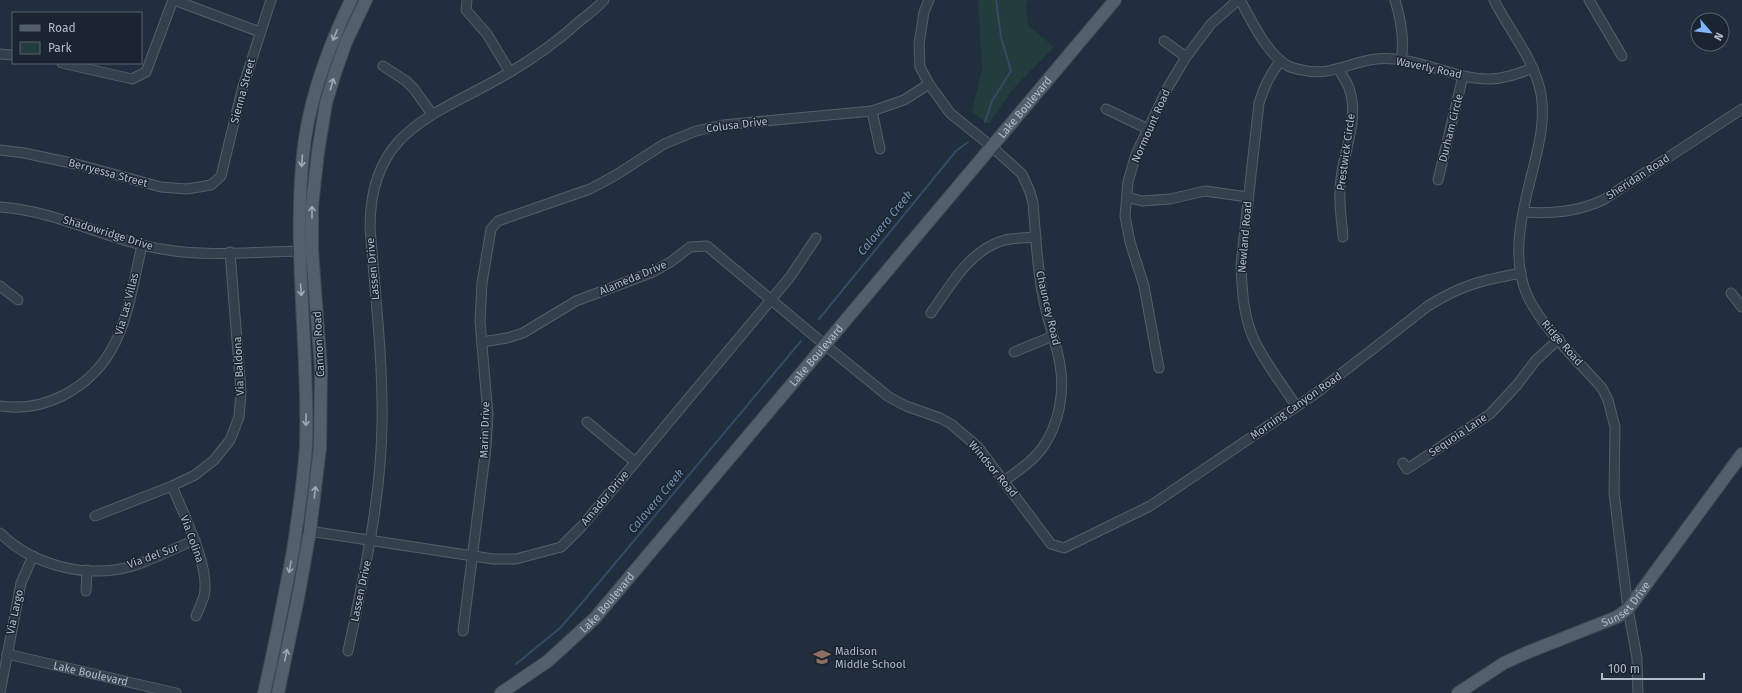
<svg xmlns="http://www.w3.org/2000/svg" width="1742" height="693" viewBox="0 0 1742 693" font-family="'Fira Sans',sans-serif">
	<style>
		.green { fill: #233c3e }
		.lines { fill: none; stroke-linecap: round; stroke-linejoin: round }
		.stream { stroke: #344a65; stroke-width: 2 }
		.minor-casing { stroke: #545e6b; stroke-width: 11 }
		.major-casing { stroke: #3f4956; stroke-width: 14 }
		.minor { stroke: #35404d; stroke-width: 9 }
		.major { stroke: #535f6d; stroke-width: 12 }
		.oneway { stroke: #9ea9b7 }
		.labels { text-anchor: middle; dominant-baseline: central; stroke-width: 3; stroke-linejoin: round; paint-order: stroke }
		.street-label { font-size: 11px; fill: #b1bbc9; stroke: #1b2532 }
		.poi-label { font-size: 11px; fill: #b1bbc9; stroke: #1b2532; text-anchor: start }
		.water-label { font-size: 12px; font-style: italic; fill: #7692b2; stroke: #1b2532 }
	</style>
	<rect width="100%" height="100%" fill="#212e3d"/>
	<!-- green -->
	<polygon class="green" points="978,0 1028,0 1026,4 1028,25 1054,47 1013,89 989,124 972,112 982,68"/>
	<g class="lines">
		<!-- stream -->
		<g class="stream">
			<polyline points="985,122 992,101 1011,71 1001,37 996,0"/>
			<polyline points="819,319 956,151 968,142"/>
			<polyline points="516,664 560,628 581,604 801,341"/>
		</g>
		<!-- minor casing -->
		<g class="minor-casing">
			<g id="minor">
				<polyline points="174,0 260,32"/>
				<polyline points="467,0 466,10 487,34 510,72"/>
				<path d="M929,0L924,12L919,44L920,67L929,84L950,113L991,146L1022,174L1030,192L1033,203C1036,237 1037,272 1045,306C1049,326 1057,345 1060,365C1065,392 1059,424 1043,447C1033,461 1018,471 1004,481"/>
				<path d="M1240,0C1252,21 1266,53 1288,66C1292,68 1297,69 1302,70C1330,77 1350,62 1376,59C1415,55 1451,79 1489,79C1505,79 1519,73 1533,68"/>
				<path d="M1395,0C1401,20 1405,40 1401,60"/>
				<path d="M1494,0C1510,32 1534,58 1541,94C1546,123 1537,153 1530,181C1521,217 1511,261 1528,297C1542,327 1579,362 1602,388L1608,400L1615,427L1614,493L1628,609L1637,658L1638,693"/>
				<polyline points="1589,0 1622,56"/>
				<polyline points="1164,41 1186,57"/>
				<polyline points="0,54 13,55"/>
				<path d="M1281,61C1270,73 1264,87 1259,103L1241,265C1242,289 1243,312 1252,335C1261,358 1283,385 1296,406"/>
				<polyline points="62,63 132,79 146,72 173,0"/>
				<polyline points="383,66 406,81 414,89 432,114"/>
				<path d="M1339,69C1342,76 1347,82 1349,88C1361,123 1340,156 1340,191C1339,206 1342,222 1343,237"/>
				<polyline points="1106,109 1148,129"/>
				<polyline points="872,111 880,149"/>
				<polyline points="0,150 24,153 76,164 161,187 187,189 211,185 221,176 242,90 271,0"/>
				<polyline points="1438,180 1463,76"/>
				<polyline points="1127,197 1142,201 1170,199 1205,191 1248,197"/>
				<path d="M0,207C59,211 110,242 168,250C210,257 261,251 305,251"/>
				<path d="M1523,212C1552,214 1577,212 1603,200L1742,109"/>
				<polyline points="0,286 18,300"/>
				<polyline points="1731,293 1742,307"/>
				<path d="M931,313C950,286 970,249 1005,240C1015,238 1026,238 1036,237"/>
				<path d="M482,342L507,338L523,333L576,301L653,272L672,261L690,247L707,246L825,345L889,397L906,406L940,418L951,424L978,447L1051,544L1064,548L1150,506L1315,394L1428,306C1461,285 1483,280 1521,273"/>
				<polyline points="1014,352 1053,336"/>
				<polyline points="1159,368 1144,286 1130,242 1125,216 1128,182 1136,154 1167,89 1186,57 1211,24 1238,0"/>
				<path d="M0,406C21,409 42,406 62,396C124,365 128,306 142,245"/>
				<polyline points="587,422 635,462"/>
				<polyline points="1403,463 1407,469 1490,414 1517,385 1536,360 1559,339"/>
				<path d="M172,486C183,513 211,568 204,596C202,602 199,609 196,616"/>
				<polyline points="95,516 172,486 195,475 214,460 230,440 239,417 241,392 230,252"/>
				<polyline points="296,529 493,559 516,559 561,547 582,526 790,277 816,238"/>
				<path d="M0,533C33,566 87,579 133,566C154,559 175,548 195,540"/>
				<polyline points="86,591 87,570"/>
				<polyline points="463,631 486,447 488,415 480,322 482,283 491,229 498,221 590,189 616,175 664,144 696,131 723,125 872,111 904,100 929,84"/>
				<path d="M348,651C364,576 381,500 382,423C383,358 375,293 370,227C370,126 439,115 510,72C536,57 559,40 581,20C589,14 597,8 604,0"/>
				<path id="s1" d="M7,654L176,693"/>
				<polyline points="0,693 21,583 33,556"/>
			</g>
		</g>
		<!-- major casing -->
		<g class="major-casing">
			<g id="major">
				<path d="M264,693C275,646 284,598 293,551C298,516 304,480 306,445C309,348 293,252 303,155C308,101 328,48 351,0"/>
				<polyline points="278,693 298,598 310,531 320,447 321,369 312,251 312,206 318,152 326,103 335,73 346,42 366,0"/>
				<path id="s2" d="M501,693L548,661L595,618L1115,0"/>
				<path id="s3" d="M1458,693L1504,663L1526,653L1617,617L1628,609L1742,454"/>
			</g>
		</g>
		<!-- minor -->
		<use href="#minor" class="minor"/>
		<!-- major -->
		<use href="#major" class="major"/>
	</g>
	<!-- one-way arrows -->
	<defs><path id="oneway-shaft" d="M-6 0H5M1.5-3L5.5 0L1.5 3" fill="none" stroke-width="1.6" stroke-linecap="round" stroke-linejoin="round"/></defs>
	<g class="oneway">
		<use href="#oneway-shaft" transform="translate(335 35) rotate(113)"/>
		<use href="#oneway-shaft" transform="translate(332 84) rotate(-74)"/>
		<use href="#oneway-shaft" transform="translate(302 161) rotate(94)"/>
		<use href="#oneway-shaft" transform="translate(312 212) rotate(-90)"/>
		<use href="#oneway-shaft" transform="translate(301 290) rotate(86)"/>
		<use href="#oneway-shaft" transform="translate(306 420) rotate(91)"/>
		<use href="#oneway-shaft" transform="translate(315 492) rotate(-83)"/>
		<use href="#oneway-shaft" transform="translate(290 567) rotate(100)"/>
		<use href="#oneway-shaft" transform="translate(286 655) rotate(-78)"/>
	</g>
	<!-- icons -->
	<defs>
		<g id="school-bare" transform="scale(1.38)"><path d="M0-5L7-2L0 1L-7-2ZM-4 1L0 2.5L4 1V4Q0 6-4 4Z" fill="#8d6e63" stroke="#1b2532" stroke-width="2.5" paint-order="stroke"/></g>
	</defs>
	<g fill-rule="evenodd">
		<use href="#school-bare" x="822" y="657"/>
	</g>
	<g class="labels">
		<!-- street labels -->
		<g class="street-label">
			<text transform="translate(1429 68) rotate(12)">Waverly Road</text>
			<text transform="translate(243 91) rotate(-75)">Sienna Street</text>
			<text stroke="none"><textPath href="#s2" startOffset="788">Lake Boulevard</textPath></text>
			<text transform="translate(737 125) rotate(-7)">Colusa Drive</text>
			<text transform="translate(1151 126) rotate(-66)">Normount Road</text>
			<text transform="translate(1451 128) rotate(-76)">Durham Circle</text>
			<text transform="translate(1346 152) rotate(-82)">Prestwick Circle</text>
			<text transform="translate(108 173) rotate(15)">Berryessa Street</text>
			<text transform="translate(1638 177) rotate(-33)">Sheridan Road</text>
			<text transform="translate(108 233) rotate(17)">Shadowridge Drive</text>
			<text transform="translate(1245 237) rotate(-85)">Newland Road</text>
			<text transform="translate(373 269) rotate(-95)">Lassen Drive</text>
			<text transform="translate(633 278) rotate(-23)">Alameda Drive</text>
			<text transform="translate(127 304) rotate(-75)">Via Las Villas</text>
			<text transform="translate(1048 308) rotate(77)">Chauncey Road</text>
			<text transform="translate(1562 343) rotate(49)">Ridge Road</text>
			<text transform="translate(319 344) rotate(-93)">Cannon Road</text>
			<text stroke="none"><textPath href="#s2" startOffset="464">Lake Boulevard</textPath></text>
			<text transform="translate(239 366) rotate(-93)">Via Baldona</text>
			<text transform="translate(1296 406) rotate(-35)">Morning Canyon Road</text>
			<text transform="translate(485 430) rotate(-88)">Marin Drive</text>
			<text transform="translate(1458 435) rotate(-34)">Sequoia Lane</text>
			<text transform="translate(993 469) rotate(50)">Windsor Road</text>
			<text transform="translate(605 498) rotate(-50)">Amador Drive</text>
			<text transform="translate(192 539) rotate(70)">Via Colina</text>
			<text transform="translate(153 556) rotate(-20)">Via del Sur</text>
			<text transform="translate(361 591) rotate(-78)">Lassen Drive</text>
			<text stroke="none"><textPath href="#s2" startOffset="140">Lake Boulevard</textPath></text>
			<text stroke="none"><textPath href="#s3" startOffset="192">Sunset Drive</textPath></text>
			<text transform="translate(15 612) rotate(-78)">Via Largo</text>
			<text stroke="none"><textPath href="#s1" startOffset="86">Lake Boulevard</textPath></text>
		</g>
		<!-- poi labels -->
		<g class="poi-label">
			<text x="835" y="651">Madison<tspan x="835" dy="13">Middle School</tspan></text>
		</g>
		<!-- water labels -->
		<g class="water-label">
			<text transform="translate(885 223) rotate(-51)">Calavera Creek</text>
			<text transform="translate(656 501) rotate(-50)">Calavera Creek</text>
		</g>
	</g>
	<!-- legend -->
	<rect x="12" y="12" width="130" height="52" fill="#1b2532" stroke="#57616e"/>
	<rect x="20" y="25" width="20" height="6" fill="#535f6d" stroke="#57616e"/>
	<text x="48" y="32" font-size="12" fill="#b1bbc9">Road</text>
	<rect x="20" y="42" width="20" height="12" fill="#233c3e" stroke="#57616e"/>
	<text x="48" y="52" font-size="12" fill="#b1bbc9">Park</text>
	<!-- north arrow -->
	<g transform="translate(1710 32) rotate(118)"><circle r="19" fill="#1b2532" stroke="#57616e"/>
	<path d="M0-3L7 15L0 10L-7 15Z" fill="#80b6fe"/>
	<text y="-6" font-size="11" font-weight="bold" text-anchor="middle" fill="#b1bbc9">N</text>
	</g>
	<!-- scale -->
	<path d="M1602 673v6h102v-6" fill="none" stroke="#b1bbc9" stroke-width="2"/>
	<text x="1608" y="673" font-size="12" fill="#b1bbc9" stroke="#1b2532" stroke-width="3" paint-order="stroke">100 m</text>
</svg>
